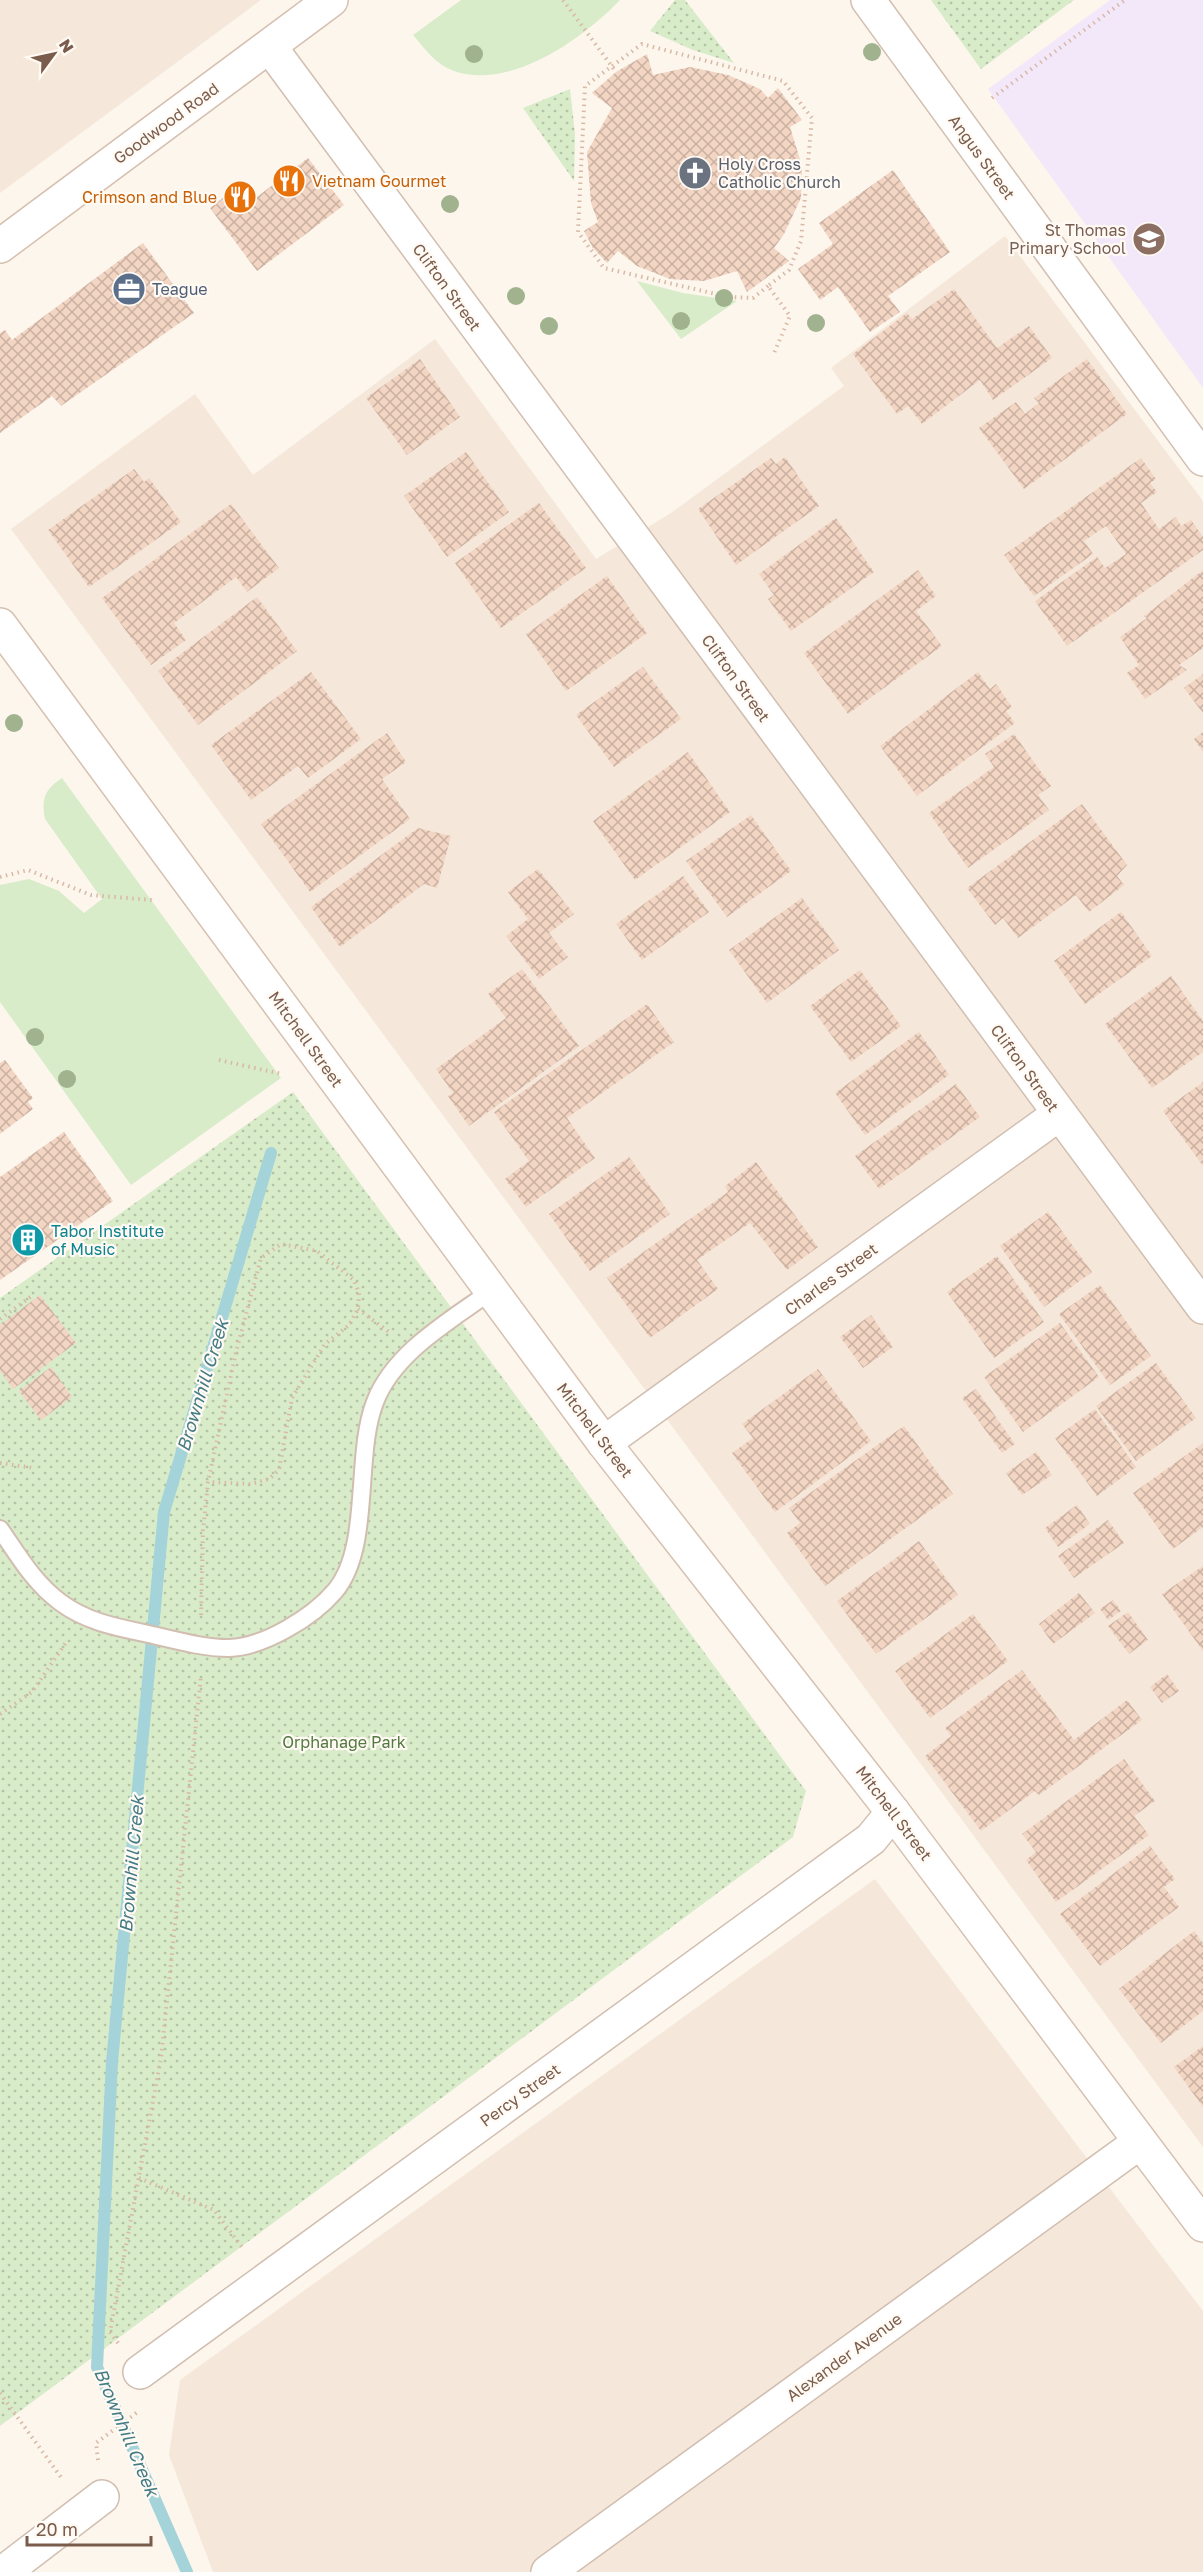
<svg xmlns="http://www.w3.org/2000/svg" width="1203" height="2572" viewBox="0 0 1203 2572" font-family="'Golos Text',sans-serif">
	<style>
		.residential { fill: #f5e8da }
		.education { fill: #f3e8fa }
		.grass { fill: #d8ecc9 }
		.park { fill: url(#park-dots) }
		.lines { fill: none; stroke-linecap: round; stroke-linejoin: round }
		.stream { stroke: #a5d3da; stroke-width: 12 }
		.building { fill: url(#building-cross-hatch) }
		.lane-casing { stroke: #d1beb0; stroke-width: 20 }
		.street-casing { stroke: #d1beb0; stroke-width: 36 }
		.secondary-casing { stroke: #d6c0b0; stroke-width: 36 }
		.path { stroke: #d9b8a5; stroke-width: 4; stroke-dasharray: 1.5 4.5; stroke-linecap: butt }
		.lane { stroke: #fff; stroke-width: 16 }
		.street { stroke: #fff; stroke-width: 33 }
		.secondary { stroke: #fff; stroke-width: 33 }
		.tree { fill: #a0b28e }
		.labels { text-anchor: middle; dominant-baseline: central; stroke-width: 4.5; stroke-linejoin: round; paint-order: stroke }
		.street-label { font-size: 16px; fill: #7a5c4d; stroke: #fffaf3 }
		.worship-label { font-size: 16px; fill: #5b616d; stroke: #fffaf3; text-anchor: start }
		.food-label { font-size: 16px; fill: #c56008; stroke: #fffaf3; text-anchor: start }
		.education-label { font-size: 16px; fill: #785e54; stroke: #fffaf3; text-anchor: end }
		.service-label { font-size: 16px; fill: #4e5e75; stroke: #fffaf3; text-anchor: start }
		.culture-label { font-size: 16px; fill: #0d838f; stroke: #fffaf3; text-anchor: start }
		.park-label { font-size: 16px; fill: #537a41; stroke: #fffaf3 }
		.water-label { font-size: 18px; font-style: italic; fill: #437c86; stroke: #fffaf3 }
	</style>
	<defs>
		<pattern id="park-dots" width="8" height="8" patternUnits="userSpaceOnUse" patternTransform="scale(1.5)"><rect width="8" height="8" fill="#d8ecc9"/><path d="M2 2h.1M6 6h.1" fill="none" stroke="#b4c2a5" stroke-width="1.8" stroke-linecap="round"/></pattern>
		<pattern id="building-cross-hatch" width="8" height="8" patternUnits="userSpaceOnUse" patternTransform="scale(1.5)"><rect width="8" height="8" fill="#f3d5c3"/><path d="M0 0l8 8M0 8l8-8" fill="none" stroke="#cab0a1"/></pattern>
	</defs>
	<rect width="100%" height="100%" fill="#fdf6ec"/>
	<!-- residential -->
	<g class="residential">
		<polygon points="0,0 261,0 0,193"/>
		<polygon points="1005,236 1203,501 1203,2147 11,529 195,394 253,475 435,339 596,559 671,513 844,386 831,368"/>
		<polygon points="875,1879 1203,2311 1203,2572 213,2572 169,2455 180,2380"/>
	</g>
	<!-- education -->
	<polygon class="education" points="1110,0 1203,0 1203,388 988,89"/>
	<!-- grass -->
	<g class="grass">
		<path d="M461,0H620C584,38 510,91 454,71C436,65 425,49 413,35Z"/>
		<polygon points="637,281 683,293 737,301 681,339"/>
		<path d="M62,778L281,1078L131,1185L0,1002V885L29,879L59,891L84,913L102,899L45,819C41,799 45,789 62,778Z"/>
	</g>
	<!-- park -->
	<g class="park">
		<polygon points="675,0 685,0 734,63 693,50 650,31"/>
		<polygon points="931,0 1074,0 981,69"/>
		<polygon points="570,89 575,134 574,181 523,108"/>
		<polygon points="293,1092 806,1791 793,1837 0,2426 0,1298"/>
	</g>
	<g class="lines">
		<!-- stream -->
		<polyline class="stream" points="187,2572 97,2367 112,2062 164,1512 271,1153"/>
	</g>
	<!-- building -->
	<g class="building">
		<polygon points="647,54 653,75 690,67 728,75 760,89 768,98 778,88 802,120 790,127 802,166 801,198 784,234 774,248 789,261 747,292 737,271 704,281 670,279 637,266 618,251 607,263 593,248 584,231 598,222 591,203 587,152 612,108 592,93 616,72"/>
		<polygon points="308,158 344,205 257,271 210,208 237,187 249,203"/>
		<polygon points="893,170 950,252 888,296 900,312 870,332 838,287 820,300 798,269 833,244 819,223"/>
		<polygon points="143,243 194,313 61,406 52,396 0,433 0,333 5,330 12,340"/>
		<polygon points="954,289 997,348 1029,326 1052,358 993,400 980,380 922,424 908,406 897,414 853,354 907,313 912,319"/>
		<polygon points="420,359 460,417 407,455 366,398"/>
		<polygon points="1087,359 1127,414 1024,489 979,428 1016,402 1025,414 1039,403 1034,398"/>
		<polygon points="466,452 509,512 447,557 404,496"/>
		<polygon points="785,457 819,506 736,565 698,509 771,458 776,464"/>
		<polygon points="1141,458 1156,479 1150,483 1157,492 1141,503 1159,529 1176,517 1181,526 1191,520 1203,537 1203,550 1067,646 1035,601 1097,557 1105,568 1126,554 1106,526 1084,541 1093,554 1034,596 1004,555"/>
		<polygon points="134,469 144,482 149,478 181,522 89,587 48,530"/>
		<polygon points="539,503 586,568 501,628 455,563"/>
		<polygon points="231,504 279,568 247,592 236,577 174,623 186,640 151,665 102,598"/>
		<polygon points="836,518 874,572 791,631 768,599 774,595 759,574"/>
		<polygon points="918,570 936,596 916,611 942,646 848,714 804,653"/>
		<polygon points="1203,570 1203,648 1179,665 1187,670 1145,699 1127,673 1139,665 1120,637 1147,618 1144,616"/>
		<polygon points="607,576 647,633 566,691 526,634"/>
		<polygon points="257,597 297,651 198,725 158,671"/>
		<polygon points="643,667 681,719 614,767 576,715"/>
		<polygon points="311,672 361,739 308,778 298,766 251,800 211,745"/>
		<polygon points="978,672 990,689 996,684 1012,707 1006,711 1015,723 917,796 880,746"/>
		<polygon points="1203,674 1203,713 1184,688"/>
		<polygon points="1203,732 1203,752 1194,739"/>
		<polygon points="387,733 406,762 382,779 410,819 310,892 261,824"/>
		<polygon points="1014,734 1051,786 1038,795 1049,810 968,868 929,813 994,767 985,754"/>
		<polygon points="688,752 730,812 635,880 593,821"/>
		<polygon points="1082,804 1127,865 1117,876 1124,885 1089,912 1076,895 1018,938 1003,918 995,925 967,888"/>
		<polygon points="751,815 791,871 727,917 686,861"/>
		<polygon points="418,828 451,836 437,888 424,884 340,947 311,907"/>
		<polygon points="538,869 574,914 549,933 568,957 539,979 506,936 528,919 508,892"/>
		<polygon points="683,876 709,912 642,960 616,924"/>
		<polygon points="802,898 839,950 767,1003 729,950"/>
		<polygon points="1121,912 1152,956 1085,1004 1054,961"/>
		<polygon points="522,969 579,1046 469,1126 448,1096 453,1093 436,1069 506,1018 488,994"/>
		<polygon points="860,970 901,1026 851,1062 810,1006"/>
		<polygon points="1171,976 1203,1021 1203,1052 1152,1088 1105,1024"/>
		<polygon points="647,1004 674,1042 567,1118 595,1158 526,1207 505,1179 529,1161 494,1112"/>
		<polygon points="919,1032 949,1075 865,1135 835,1093"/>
		<polygon points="5,1060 33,1098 28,1102 33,1109 0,1134 0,1063"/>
		<polygon points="1203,1082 1203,1166 1163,1111"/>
		<polygon points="956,1084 980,1117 879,1189 855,1156"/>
		<polygon points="64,1132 113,1201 0,1280 0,1177"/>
		<polygon points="629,1157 670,1214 590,1271 549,1214"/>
		<polygon points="756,1162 818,1247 787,1270 750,1223 697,1260 718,1289 650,1338 607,1278 728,1192 725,1186"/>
		<polygon points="1048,1212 1092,1272 1044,1307 1000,1246"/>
		<polygon points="997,1256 1044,1322 994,1358 947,1292"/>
		<polygon points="1100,1285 1151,1356 1110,1385 1059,1314"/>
		<polygon points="40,1295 76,1343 13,1389 0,1371 0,1325"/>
		<polygon points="871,1315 893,1347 863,1368 840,1337"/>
		<polygon points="1060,1323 1099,1377 1023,1432 984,1377"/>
		<polygon points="1156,1363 1196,1418 1136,1461 1096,1406"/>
		<polygon points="51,1367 72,1397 41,1420 19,1391"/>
		<polygon points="818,1369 871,1441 775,1512 732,1453 753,1438 742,1424"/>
		<polygon points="976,1389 1015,1444 1002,1453 962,1398"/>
		<polygon points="1095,1409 1136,1467 1097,1496 1055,1438"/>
		<polygon points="904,1426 953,1494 825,1586 787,1533 800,1523 789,1508"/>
		<polygon points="1203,1443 1203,1527 1173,1549 1133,1493"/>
		<polygon points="1036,1452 1052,1475 1022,1495 1006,1473"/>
		<polygon points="1077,1505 1090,1524 1058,1547 1045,1528"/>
		<polygon points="1108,1520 1124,1543 1074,1578 1058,1556"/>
		<polygon points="919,1541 958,1595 876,1654 837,1601"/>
		<polygon points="1203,1566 1203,1651 1162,1594"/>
		<polygon points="1079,1593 1095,1613 1053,1644 1039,1624"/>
		<polygon points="1113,1600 1121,1611 1108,1620 1100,1609"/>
		<polygon points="1128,1612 1148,1640 1129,1654 1108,1626"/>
		<polygon points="973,1614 1008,1661 930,1718 895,1671"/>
		<polygon points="1022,1670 1074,1740 1127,1700 1142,1720 1039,1795 1035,1791 981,1831 925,1756 951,1736 945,1728"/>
		<polygon points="1167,1674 1179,1691 1162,1703 1150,1687"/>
		<polygon points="1124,1759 1155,1801 1134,1816 1149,1835 1056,1902 1026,1860 1036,1852 1022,1834"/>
		<polygon points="1150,1846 1175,1879 1164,1887 1179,1907 1100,1966 1060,1914"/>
		<polygon points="1194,1931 1203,1943 1203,2011 1161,2043 1119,1989"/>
		<polygon points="1203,2046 1203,2107 1174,2067"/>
	</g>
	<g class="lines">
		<!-- lane casing -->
		<g class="lane-casing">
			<path id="lane" d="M0,1529C18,1555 34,1583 60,1602C85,1621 115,1627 144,1633C171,1639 201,1648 229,1648C264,1647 313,1617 335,1591C372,1547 354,1455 375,1402C394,1352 450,1321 491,1291"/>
		</g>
		<!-- street casing -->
		<g class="street-casing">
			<g id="street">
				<polyline points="868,0 1203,459"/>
				<polyline points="270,47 1203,1307"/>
				<polyline points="604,1443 1059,1114"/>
				<polyline points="140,2372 871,1839 893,1812"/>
				<polyline points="4,2572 102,2497"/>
				<polyline points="548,2572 1140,2142"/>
			</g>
		</g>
		<!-- secondary casing -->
		<g class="secondary-casing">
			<g id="secondary">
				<polyline points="0,246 331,0"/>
				<polyline points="0,625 604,1443 893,1812 1203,2225"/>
			</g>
		</g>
		<!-- path -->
		<g class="path">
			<polyline points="563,0 616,72"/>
			<polyline points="992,98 1125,0"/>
			<polyline points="768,286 753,298 729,297 604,268 578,232 585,86 642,44 783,81 812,118 801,241 789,270 768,286 790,316 774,353"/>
			<polyline points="0,877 28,870 91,895 152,900 155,898"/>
			<polyline points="219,1060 282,1074"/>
			<polyline points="358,1309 389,1332"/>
			<polyline points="0,1319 33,1295"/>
			<polyline points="0,1463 34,1468"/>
			<polyline points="201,1615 203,1531 208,1482 236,1352 261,1258 281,1244 317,1251 354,1280 359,1293 358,1309 349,1325 325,1344 292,1398 279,1470 269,1479 251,1484 208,1482"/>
			<polyline points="0,1714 32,1692 67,1641"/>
			<polyline points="139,2178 214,2210 244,2250"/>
			<polyline points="118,2343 110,2332 161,2058 201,1676"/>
			<polyline points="0,2393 63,2480"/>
			<polyline points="98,2460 96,2443 139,2411"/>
		</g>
		<!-- lane -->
		<use href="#lane" class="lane"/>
		<!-- street -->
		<use href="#street" class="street"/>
		<!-- secondary -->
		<use href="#secondary" class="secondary"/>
	</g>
	<!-- trees -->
	<g class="tree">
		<circle cx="872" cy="52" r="9"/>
		<circle cx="474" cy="54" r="9"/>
		<circle cx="450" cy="204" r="9"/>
		<circle cx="516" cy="296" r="9"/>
		<circle cx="724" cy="298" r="9"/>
		<circle cx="681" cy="321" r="9"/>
		<circle cx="816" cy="323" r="9"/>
		<circle cx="549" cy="326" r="9"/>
		<circle cx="14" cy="723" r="9"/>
		<circle cx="35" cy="1037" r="9"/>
		<circle cx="67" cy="1079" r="9"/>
	</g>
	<!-- icons -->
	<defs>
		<g id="church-disc" transform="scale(1.725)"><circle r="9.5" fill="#6b7280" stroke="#fffaf3"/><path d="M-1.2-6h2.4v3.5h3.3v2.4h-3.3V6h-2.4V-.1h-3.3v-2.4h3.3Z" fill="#fff"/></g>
		<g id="restaurant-disc" transform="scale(1.725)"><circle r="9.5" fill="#e8710a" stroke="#fffaf3"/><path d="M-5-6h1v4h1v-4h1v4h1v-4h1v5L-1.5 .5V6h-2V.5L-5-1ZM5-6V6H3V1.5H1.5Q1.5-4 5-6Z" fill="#fff"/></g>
		<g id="school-disc" transform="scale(1.725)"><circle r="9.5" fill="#8d6e63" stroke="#fffaf3"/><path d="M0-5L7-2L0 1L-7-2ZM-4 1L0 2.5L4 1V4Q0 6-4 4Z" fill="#fff"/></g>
		<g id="office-disc" transform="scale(1.725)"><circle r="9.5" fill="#5c6f8a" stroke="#fffaf3"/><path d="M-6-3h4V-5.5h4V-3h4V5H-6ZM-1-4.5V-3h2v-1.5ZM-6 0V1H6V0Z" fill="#fff"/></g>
		<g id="building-disc" transform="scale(1.725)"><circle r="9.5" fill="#0f9aa8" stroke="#fffaf3"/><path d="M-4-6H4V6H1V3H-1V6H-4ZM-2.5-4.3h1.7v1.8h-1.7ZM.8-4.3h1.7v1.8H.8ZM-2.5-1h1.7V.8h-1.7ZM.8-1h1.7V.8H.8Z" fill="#fff"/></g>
	</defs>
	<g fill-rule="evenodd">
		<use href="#church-disc" x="695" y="173"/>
		<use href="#restaurant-disc" x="289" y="181"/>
		<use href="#restaurant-disc" x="240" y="197"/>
		<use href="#school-disc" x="1149" y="239"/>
		<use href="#office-disc" x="129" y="289"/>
		<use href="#building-disc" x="28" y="1240"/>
	</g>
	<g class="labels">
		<!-- street labels -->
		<g class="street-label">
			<text transform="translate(166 123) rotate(-36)">Goodwood Road</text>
			<text transform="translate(982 157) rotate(54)">Angus Street</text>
			<text transform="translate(447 287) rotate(54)">Clifton Street</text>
			<text transform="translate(736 678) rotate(54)">Clifton Street</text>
			<text transform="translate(306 1039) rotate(54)">Mitchell Street</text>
			<text transform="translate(1025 1068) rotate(54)">Clifton Street</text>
			<text transform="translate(831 1279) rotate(-36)">Charles Street</text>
			<text transform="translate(595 1430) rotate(53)">Mitchell Street</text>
			<text transform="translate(894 1813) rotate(53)">Mitchell Street</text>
			<text transform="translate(520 2095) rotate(-36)">Percy Street</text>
			<text transform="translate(844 2357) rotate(-36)">Alexander Avenue</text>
		</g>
		<!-- worship labels -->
		<g class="worship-label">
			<text x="718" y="164">Holy Cross<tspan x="718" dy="18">Catholic Church</tspan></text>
		</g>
		<!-- food labels -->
		<g class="food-label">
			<text x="312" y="181">Vietnam Gourmet</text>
			<text x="217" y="197" text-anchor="end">Crimson and Blue</text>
		</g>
		<!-- education labels -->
		<g class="education-label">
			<text x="1126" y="230">St Thomas<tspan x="1126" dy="18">Primary School</tspan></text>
		</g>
		<!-- service labels -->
		<g class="service-label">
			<text x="152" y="289">Teague</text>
		</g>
		<!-- culture labels -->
		<g class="culture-label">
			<text x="51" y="1231">Tabor Institute<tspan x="51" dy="18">of Music</tspan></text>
		</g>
		<!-- park labels -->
		<g class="park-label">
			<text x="344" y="1742">Orphanage Park</text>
		</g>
		<!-- water labels -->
		<g class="water-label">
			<text transform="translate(202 1385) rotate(-73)">Brownhill Creek</text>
			<text transform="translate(131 1864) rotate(-85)">Brownhill Creek</text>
			<text transform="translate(127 2432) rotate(67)">Brownhill Creek</text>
		</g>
	</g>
	<!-- north arrow -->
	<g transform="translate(54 54) rotate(57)" stroke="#fffaf3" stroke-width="4.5" paint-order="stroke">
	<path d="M0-4.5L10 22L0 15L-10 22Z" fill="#7a5c4d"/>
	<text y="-9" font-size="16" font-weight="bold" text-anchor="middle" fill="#7a5c4d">N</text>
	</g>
	<!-- scale -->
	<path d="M27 2536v9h124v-9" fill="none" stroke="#7a5c4d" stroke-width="3"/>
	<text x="36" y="2536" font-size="18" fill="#7a5c4d" stroke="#fffaf3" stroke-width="4.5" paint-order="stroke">20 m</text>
</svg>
